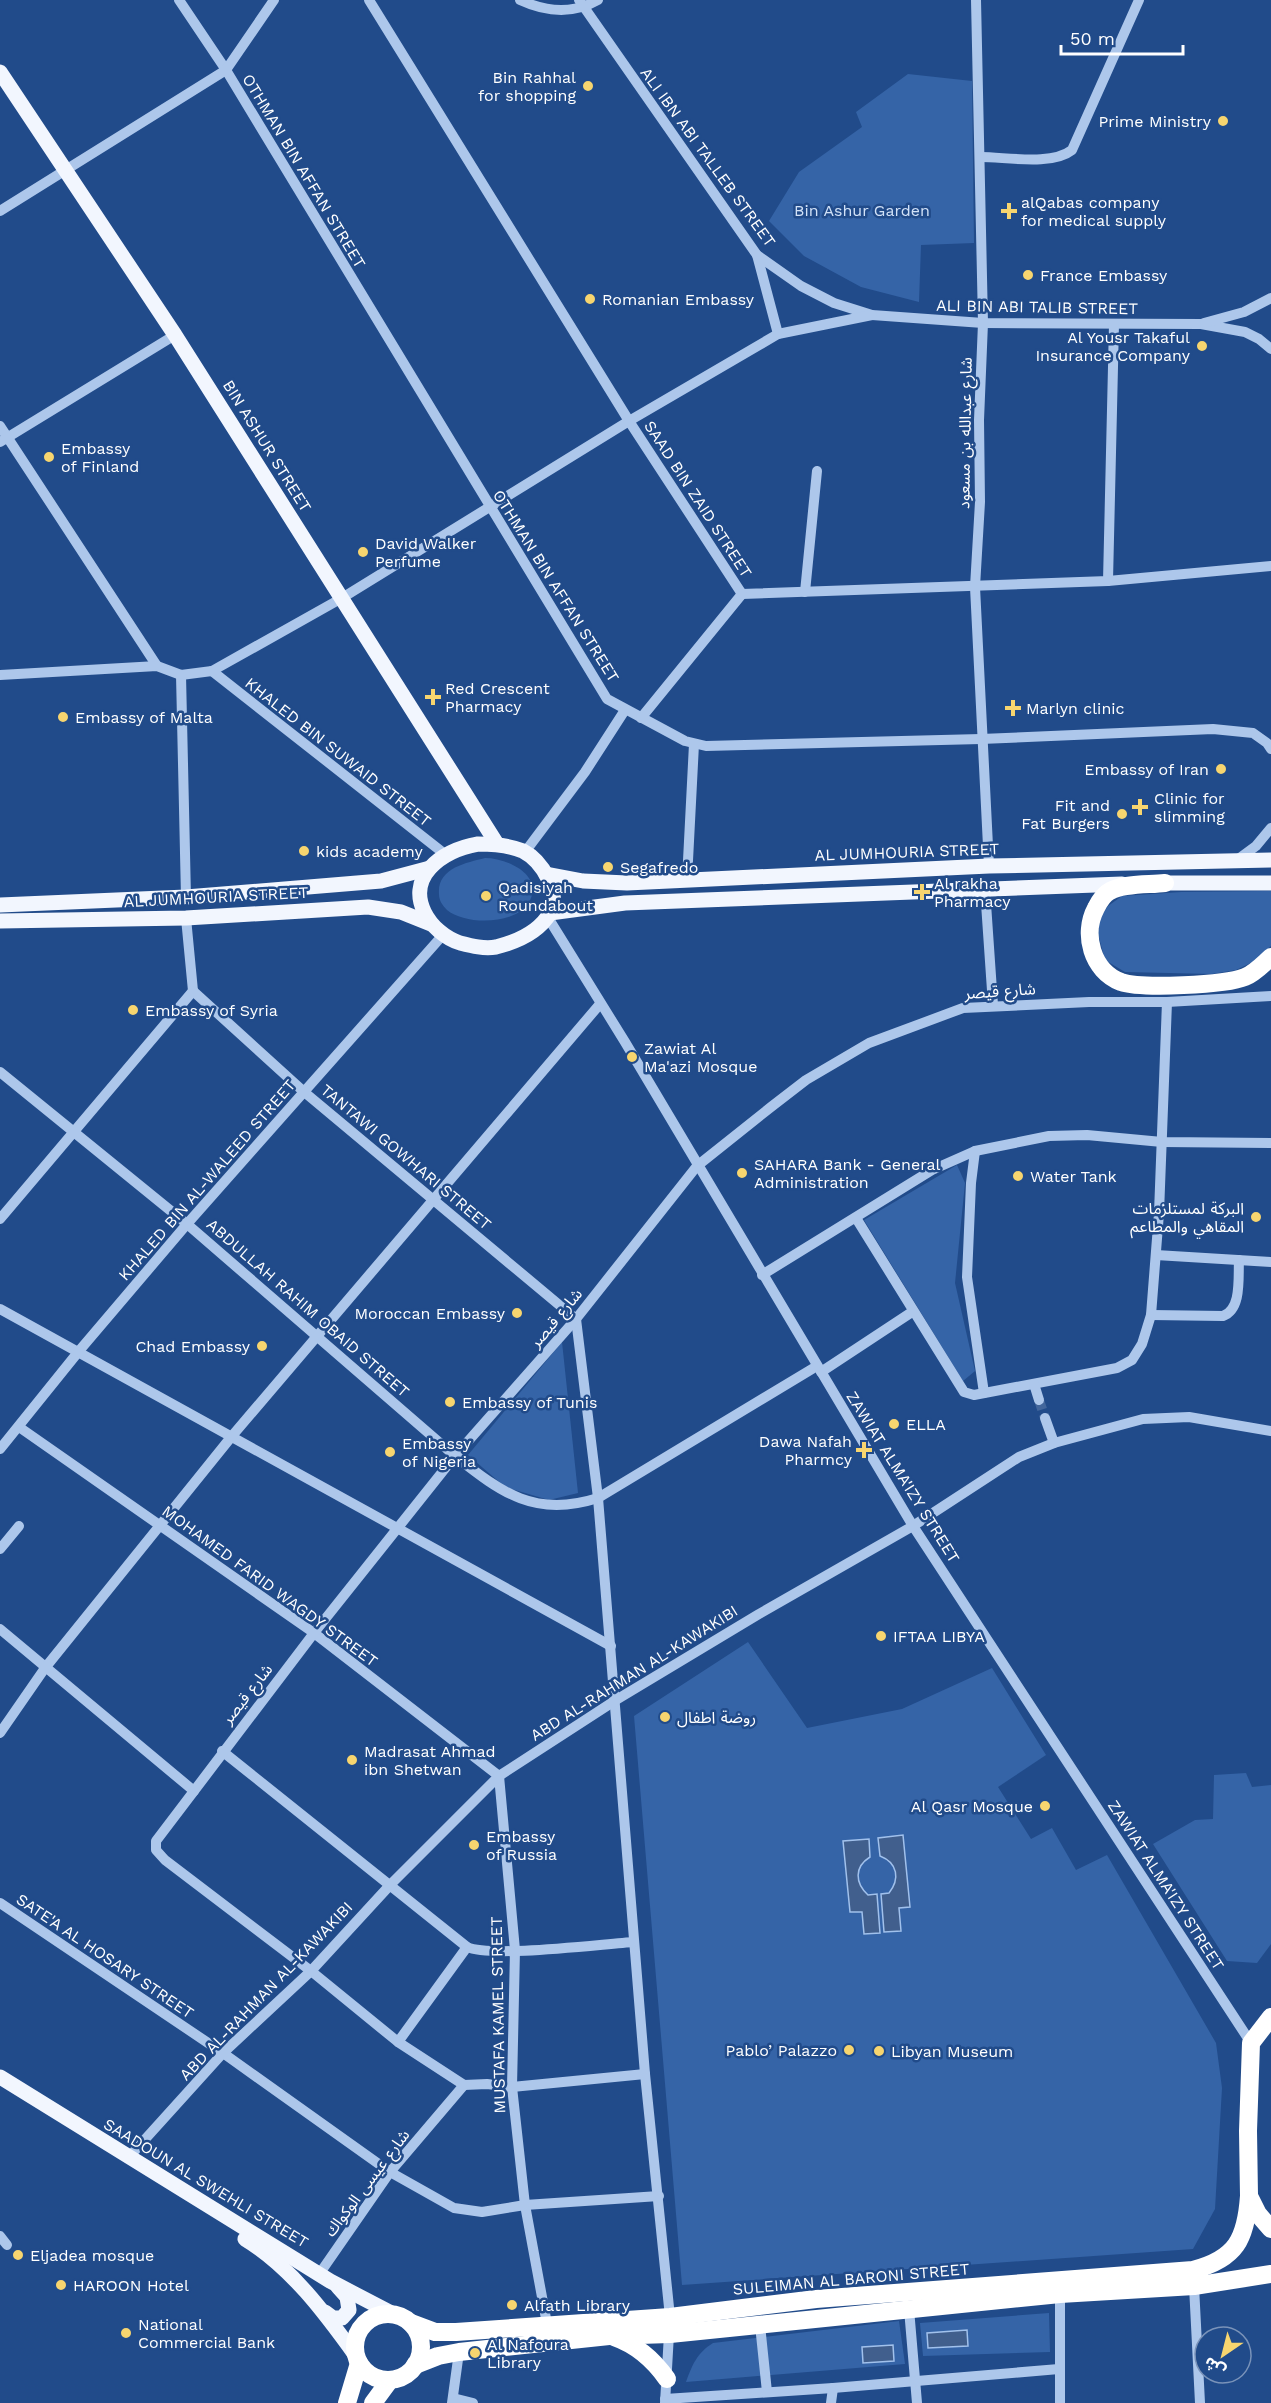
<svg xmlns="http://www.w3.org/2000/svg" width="1271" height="2403" viewBox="0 0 1271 2403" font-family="'Work Sans','Noto Sans Arabic',sans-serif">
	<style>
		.green { fill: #3564a7 }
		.water { fill: #415f8d; stroke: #a1c1ec; stroke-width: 1.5 }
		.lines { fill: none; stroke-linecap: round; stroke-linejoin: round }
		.minor-tunnel { stroke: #42669c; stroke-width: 10; stroke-dasharray: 10 5; stroke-linecap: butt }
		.minor { stroke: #adc7eb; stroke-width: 10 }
		.major { stroke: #f2f6fe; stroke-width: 15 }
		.highway { stroke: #fff; stroke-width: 18 }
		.poi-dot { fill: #f7d56f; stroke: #214b8a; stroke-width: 2 }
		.labels { text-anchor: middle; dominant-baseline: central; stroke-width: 5; stroke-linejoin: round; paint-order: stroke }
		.poi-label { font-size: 16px; fill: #fff; stroke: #214b8a; text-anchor: start }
		.street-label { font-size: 16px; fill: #fff; stroke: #214b8a }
		.park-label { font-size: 16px; fill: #d2e2f8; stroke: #214b8a }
	</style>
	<rect width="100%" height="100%" fill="#214b8a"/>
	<!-- green -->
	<g class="green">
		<polygon points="908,74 972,81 974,243 921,245 919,302 861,287 804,256 769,221 799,172 862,127 856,112"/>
		<path d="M485,858C508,858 546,876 528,904C513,925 465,925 447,910C442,905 439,900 439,894C437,868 466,863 485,858Z"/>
		<polygon points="1271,891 1271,946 1255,961 1236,970 1212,974 1125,972 1105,960 1098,934 1100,918 1108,906 1122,896 1181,892"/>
		<polygon points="957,1165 965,1183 955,1283 975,1371 963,1381 864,1220"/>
		<polygon points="562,1342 578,1493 549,1500 505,1487 468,1455"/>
		<polygon points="748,1642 807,1728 902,1709 992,1668 1046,1755 998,1787 1031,1839 1052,1828 1076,1870 1107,1855 1216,2043 1222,2088 1215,2209 1193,2249 682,2285 634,1716"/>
		<polygon points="1246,1773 1252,1787 1271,1785 1271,1944 1257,1963 1227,1961 1153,1844 1195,1820 1213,1819 1214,1775"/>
		<polygon points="1049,2313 1050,2352 923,2356 920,2323"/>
		<path d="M899,2321L905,2364L686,2382C692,2365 697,2353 713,2343Z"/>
	</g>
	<!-- water -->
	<g class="water">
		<path d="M903,1835L910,1907L899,1908L901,1931L884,1932L881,1894L889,1893C900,1879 898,1863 880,1856L878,1838Z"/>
		<path d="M869,1839L870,1857C854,1867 855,1883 868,1895L877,1894L880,1933L864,1934L862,1912H850L843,1841Z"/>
		<polygon points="967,2330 968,2346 928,2348 927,2333"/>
		<polygon points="893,2345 894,2361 863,2363 862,2347"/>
	</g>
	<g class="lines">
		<!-- minor-tunnel -->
		<polyline class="minor-tunnel" points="1039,1400 1045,1418"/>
		<!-- minor -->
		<g class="minor">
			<polyline points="179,0 226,70 607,699 685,741 706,746 981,739 1213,729 1253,733 1267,743 1271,749"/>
			<polyline points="369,0 629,421 742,594 1108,581 1271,566"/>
			<path d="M520,0C546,12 572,15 598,0"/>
			<polyline points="579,0 757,255 801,286 834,303 872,315 983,323 1201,324 1245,332 1259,339 1271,349"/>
			<polyline points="976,0 983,323 979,420 980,502 975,587 989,866"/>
			<path d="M981,157C1006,157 1052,166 1072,150L1139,0"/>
			<polyline points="0,211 226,70 274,0"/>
			<polyline points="757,255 778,334"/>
			<polyline points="1204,323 1244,312 1271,298"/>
			<polyline points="0,426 157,666"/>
			<polyline points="0,442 175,335"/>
			<polyline points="1108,581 1114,324"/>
			<polyline points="805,592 817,471"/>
			<polyline points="212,671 446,855"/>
			<polyline points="0,675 157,666 181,675 212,671 342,598 629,421 778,334 872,315"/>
			<polyline points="181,675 186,897"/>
			<polyline points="641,718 742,594"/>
			<polyline points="525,852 585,772 625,710"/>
			<polyline points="1237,860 1256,846 1271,828"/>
			<polyline points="687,880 694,744"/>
			<polyline points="985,889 993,1005"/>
			<polyline points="547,916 625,1042 913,1526 1251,2043"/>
			<polyline points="186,918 193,991"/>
			<polyline points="193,991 303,1091 576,1319 598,1498 645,2074 670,2317 665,2403"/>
			<path d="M0,1072L187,1224L455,1456C502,1493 535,1518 598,1498L817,1366"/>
			<polyline points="975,1151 971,1183 967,1277 984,1393"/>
			<polyline points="856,1218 964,1392 974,1395 1117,1368 1132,1360 1142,1344 1151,1315 1159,1213 1167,1002"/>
			<polyline points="0,1219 193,991"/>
			<polyline points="1156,1255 1271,1262"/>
			<polyline points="762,1275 932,1170 975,1151 1049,1136 1087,1135 1162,1142 1271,1143"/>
			<polyline points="0,1309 611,1646"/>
			<path d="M1151,1315L1223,1316C1242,1309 1238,1278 1239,1260"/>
			<polyline points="821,1372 912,1312"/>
			<polyline points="1034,1384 1039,1400"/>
			<polyline points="1045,1418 1054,1443"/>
			<polyline points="19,1427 314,1633 499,1776 515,1950 512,2087 525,2205 547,2324"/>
			<polyline points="0,1449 79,1351 187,1224 442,936"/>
			<polyline points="0,1549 19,1526"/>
			<polyline points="0,1629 194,1791"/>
			<polyline points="0,1733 45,1668 232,1436 600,1004"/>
			<path d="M222,1751L467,1947C492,1958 601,1944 634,1942"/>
			<polyline points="0,1903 223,2053 390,2172 454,2208 482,2212 525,2205 659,2196"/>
			<polyline points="398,2042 467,1947"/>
			<polyline points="645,2074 512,2087 487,2084 464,2085 398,2042 311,1971 165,1860 156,1850 156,1841 314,1633 455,1456 576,1319 697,1166 771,1107 806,1080 869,1043 963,1008 1089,1002 1167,1002 1271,996"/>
			<polyline points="129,2157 223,2053 311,1971 391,1884 499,1776 616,1700 759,1614 913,1526 1019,1457 1054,1443 1143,1419 1189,1417 1271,1431"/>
			<polyline points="0,2236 7,2245"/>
			<polyline points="320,2273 390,2172 464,2085"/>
			<polyline points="1194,2286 1200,2403"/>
			<polyline points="909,2309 917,2403"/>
			<polyline points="760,2325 767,2392"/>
			<polyline points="453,2398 473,2403"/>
			<polyline points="665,2399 833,2388 1059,2369"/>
			<polyline points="452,2403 459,2352"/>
			<polyline points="831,2403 833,2388"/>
			<polyline points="1060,2403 1060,2294"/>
		</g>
		<!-- major -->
		<g class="major">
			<polyline points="0,72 175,335 497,844"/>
			<path d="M478,844C494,844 509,845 523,851C542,861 561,892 550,913C539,932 516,942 496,947C484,949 472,946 460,943C430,933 405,896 430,868C443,854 461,847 478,844Z"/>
			<polyline points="546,874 583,881 627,883 989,866 1271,860"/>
			<polyline points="1155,883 1271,883"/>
			<polyline points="0,905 186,897 381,881 430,868"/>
			<polyline points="550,913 625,903 1122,884"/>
			<polyline points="0,921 186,918 368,907 401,912 431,924"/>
			<polyline points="0,2077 330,2281 395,2315"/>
			<path d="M245,2239C291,2267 325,2313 356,2356"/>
			<polyline points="325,2312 333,2318 342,2318 349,2310 347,2297 338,2287"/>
		</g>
		<!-- highway -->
		<g class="highway">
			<path d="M1165,883C1149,885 1125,883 1110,891C1104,894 1099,902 1096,908C1082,934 1092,971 1121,982C1141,989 1226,985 1245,977C1255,973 1263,964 1271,957"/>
			<polyline points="1271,2017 1251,2043 1248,2131 1249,2196 1258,2214 1271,2229"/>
			<circle cx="388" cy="2347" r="33"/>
			<path d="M411,2323L435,2332H456L670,2317L816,2299L1193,2270C1236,2259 1246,2239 1249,2196"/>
			<path d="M614,2337C637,2345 653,2359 667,2379"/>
			<polyline points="415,2365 438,2356 459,2352 609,2336 670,2334 1060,2294 1194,2286 1271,2274"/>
			<polyline points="347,2403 359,2363"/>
			<polyline points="373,2403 390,2380"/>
		</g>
	</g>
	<!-- markers -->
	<g class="poi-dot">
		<circle cx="588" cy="86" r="6"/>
		<circle cx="1223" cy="121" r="6"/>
		<path d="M1006 202h6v6h6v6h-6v6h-6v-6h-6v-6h6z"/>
		<circle cx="1028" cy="275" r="6"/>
		<circle cx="590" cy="299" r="6"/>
		<circle cx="1202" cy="346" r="6"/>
		<circle cx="49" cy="457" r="6"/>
		<circle cx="363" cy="552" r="6"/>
		<path d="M430 688h6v6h6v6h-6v6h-6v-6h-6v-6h6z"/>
		<path d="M1010 699h6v6h6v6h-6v6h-6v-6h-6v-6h6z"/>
		<circle cx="63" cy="717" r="6"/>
		<circle cx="1221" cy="769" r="6"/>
		<path d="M1137 798h6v6h6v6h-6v6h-6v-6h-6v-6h6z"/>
		<circle cx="1122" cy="814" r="6"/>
		<circle cx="304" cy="851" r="6"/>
		<circle cx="608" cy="867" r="6"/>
		<path d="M919 883h6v6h6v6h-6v6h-6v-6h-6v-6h6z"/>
		<circle cx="486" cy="896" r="6"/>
		<circle cx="133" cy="1010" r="6"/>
		<circle cx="632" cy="1057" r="6"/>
		<circle cx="742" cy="1173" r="6"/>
		<circle cx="1018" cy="1176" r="6"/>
		<circle cx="1256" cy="1217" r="6"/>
		<circle cx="517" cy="1313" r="6"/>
		<circle cx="262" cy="1346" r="6"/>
		<circle cx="450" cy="1402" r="6"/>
		<circle cx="894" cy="1424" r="6"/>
		<path d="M861 1441h6v6h6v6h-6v6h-6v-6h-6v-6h6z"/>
		<circle cx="390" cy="1452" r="6"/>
		<circle cx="881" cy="1636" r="6"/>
		<circle cx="665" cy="1717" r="6"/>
		<circle cx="352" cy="1760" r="6"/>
		<circle cx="1045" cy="1806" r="6"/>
		<circle cx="474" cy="1845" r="6"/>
		<circle cx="849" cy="2050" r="6"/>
		<circle cx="879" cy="2051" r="6"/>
		<circle cx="18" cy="2255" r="6"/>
		<circle cx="61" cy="2285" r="6"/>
		<circle cx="512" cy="2305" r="6"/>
		<circle cx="126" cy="2333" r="6"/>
		<circle cx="475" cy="2353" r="6"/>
	</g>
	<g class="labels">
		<!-- poi labels -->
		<g class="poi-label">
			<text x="576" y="77" text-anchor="end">Bin Rahhal<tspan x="576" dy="18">for shopping</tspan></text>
			<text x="1211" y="121" text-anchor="end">Prime Ministry</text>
			<text x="1021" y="202">alQabas company<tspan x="1021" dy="18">for medical supply</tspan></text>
			<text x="1040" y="275">France Embassy</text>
			<text x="602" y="299">Romanian Embassy</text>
			<text x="1190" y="337" text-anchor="end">Al Yousr Takaful<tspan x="1190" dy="18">Insurance Company</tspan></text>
			<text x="61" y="448">Embassy<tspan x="61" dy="18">of Finland</tspan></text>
			<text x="375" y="543">David Walker<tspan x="375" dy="18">Perfume</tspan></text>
			<text x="445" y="688">Red Crescent<tspan x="445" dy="18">Pharmacy</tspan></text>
			<text x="1026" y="708">Marlyn clinic</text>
			<text x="75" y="717">Embassy of Malta</text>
			<text x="1209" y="769" text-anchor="end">Embassy of Iran</text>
			<text x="1154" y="798">Clinic for<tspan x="1154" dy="18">slimming</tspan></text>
			<text x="1110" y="805" text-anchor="end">Fit and<tspan x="1110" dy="18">Fat Burgers</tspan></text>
			<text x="316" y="851">kids academy</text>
			<text x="620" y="867">Segafredo</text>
			<text x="934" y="883">Al rakha<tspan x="934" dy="18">Pharmacy</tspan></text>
			<text x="498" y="887">Qadisiyah<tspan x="498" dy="18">Roundabout</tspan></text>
			<text x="145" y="1010">Embassy of Syria</text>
			<text x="644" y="1048">Zawiat Al<tspan x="644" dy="18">Ma'azi Mosque</tspan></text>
			<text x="754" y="1164">SAHARA Bank - General<tspan x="754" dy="18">Administration</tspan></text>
			<text x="1030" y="1176">Water Tank</text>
			<text x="1244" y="1208" text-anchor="end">البركة لمستلزمات<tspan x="1244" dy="18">المقاهي والمطاعم</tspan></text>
			<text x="505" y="1313" text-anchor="end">Moroccan Embassy</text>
			<text x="250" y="1346" text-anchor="end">Chad Embassy</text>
			<text x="462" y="1402">Embassy of Tunis</text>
			<text x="906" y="1424">ELLA</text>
			<text x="852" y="1441" text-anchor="end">Dawa Nafah<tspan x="852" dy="18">Pharmcy</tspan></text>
			<text x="402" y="1443">Embassy<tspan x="402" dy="18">of Nigeria</tspan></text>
			<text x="893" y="1636">IFTAA LIBYA</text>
			<text x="677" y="1717">روضة اطفال</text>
			<text x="364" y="1751">Madrasat Ahmad<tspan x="364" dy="18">ibn Shetwan</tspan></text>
			<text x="1033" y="1806" text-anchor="end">Al Qasr Mosque</text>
			<text x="486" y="1836">Embassy<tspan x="486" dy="18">of Russia</tspan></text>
			<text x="837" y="2050" text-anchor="end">Pablo’ Palazzo</text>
			<text x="891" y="2051">Libyan Museum</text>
			<text x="30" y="2255">Eljadea mosque</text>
			<text x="73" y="2285">HAROON Hotel</text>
			<text x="524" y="2305">Alfath Library</text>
			<text x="138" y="2324">National<tspan x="138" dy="18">Commercial Bank</tspan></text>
			<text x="487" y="2344">Al Nafoura<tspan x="487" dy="18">Library</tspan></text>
		</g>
		<!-- street labels -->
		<g class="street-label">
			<text transform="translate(708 157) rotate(54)">ALI IBN ABI TALLEB STREET</text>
			<text transform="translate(304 171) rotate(59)">OTHMAN BIN AFFAN STREET</text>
			<text transform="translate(1037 307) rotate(1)">ALI BIN ABI TALIB STREET</text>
			<text transform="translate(965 433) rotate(-89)">شارع عبدالله بن مسعود</text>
			<text transform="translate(267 446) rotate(58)">BIN ASHUR STREET</text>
			<text transform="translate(698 499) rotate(57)">SAAD BIN ZAID STREET</text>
			<text transform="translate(556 586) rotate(58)">OTHMAN BIN AFFAN STREET</text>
			<text transform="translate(338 752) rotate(38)">KHALED BIN SUWAID STREET</text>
			<text transform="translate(907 852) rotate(-2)">AL JUMHOURIA STREET</text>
			<text transform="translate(216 897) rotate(-3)">AL JUMHOURIA STREET</text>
			<text transform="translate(1000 991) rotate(-4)">شارع قيصر</text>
			<text transform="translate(406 1157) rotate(40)">TANTAWI GOWHARI STREET</text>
			<text transform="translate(207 1180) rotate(-49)">KHALED BIN AL-WALEED STREET</text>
			<text transform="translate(308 1308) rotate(41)">ABDULLAH RAHIM OBAID STREET</text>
			<text transform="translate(556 1318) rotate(-50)">شارع قيصر</text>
			<text transform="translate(903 1477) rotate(58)">ZAWIAT ALMA'IZY STREET</text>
			<text transform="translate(270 1586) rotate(36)">MOHAMED FARID WAGDY STREET</text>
			<text transform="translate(634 1673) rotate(-32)">ABD AL-RAHMAN AL-KAWAKIBI</text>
			<text transform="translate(247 1694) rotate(-52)">شارع قيصر</text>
			<text transform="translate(1166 1885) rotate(57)">ZAWIAT ALMA'IZY STREET</text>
			<text transform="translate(105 1956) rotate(34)">SATE'A AL HOSARY STREET</text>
			<text transform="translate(266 1991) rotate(-46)">ABD AL-RAHMAN AL-KAWAKIBI</text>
			<text transform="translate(498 2015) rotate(-91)">MUSTAFA KAMEL STREET</text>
			<text transform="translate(206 2183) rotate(31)">SAADOUN AL SWEHLI STREET</text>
			<text transform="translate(367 2183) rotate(-53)">شارع عيسى الوكواك</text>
			<text transform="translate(851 2279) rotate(-5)">SULEIMAN AL BARONI STREET</text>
		</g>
		<!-- park labels -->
		<g class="park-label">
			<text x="862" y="210">Bin Ashur Garden</text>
		</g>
	</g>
	<!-- north arrow -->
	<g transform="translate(1223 2355) rotate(215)"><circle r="28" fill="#214b8a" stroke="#7a93b9" stroke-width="1.5"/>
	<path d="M0-4.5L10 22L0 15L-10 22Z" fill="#f7d56f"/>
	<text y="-9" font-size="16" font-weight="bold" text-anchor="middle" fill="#ffffff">ش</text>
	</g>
	<!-- scale -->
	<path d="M1061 45v9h122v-9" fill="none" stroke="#ffffff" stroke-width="3"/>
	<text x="1070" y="45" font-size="18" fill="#ffffff" stroke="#214b8a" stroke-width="4.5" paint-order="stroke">50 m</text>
</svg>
